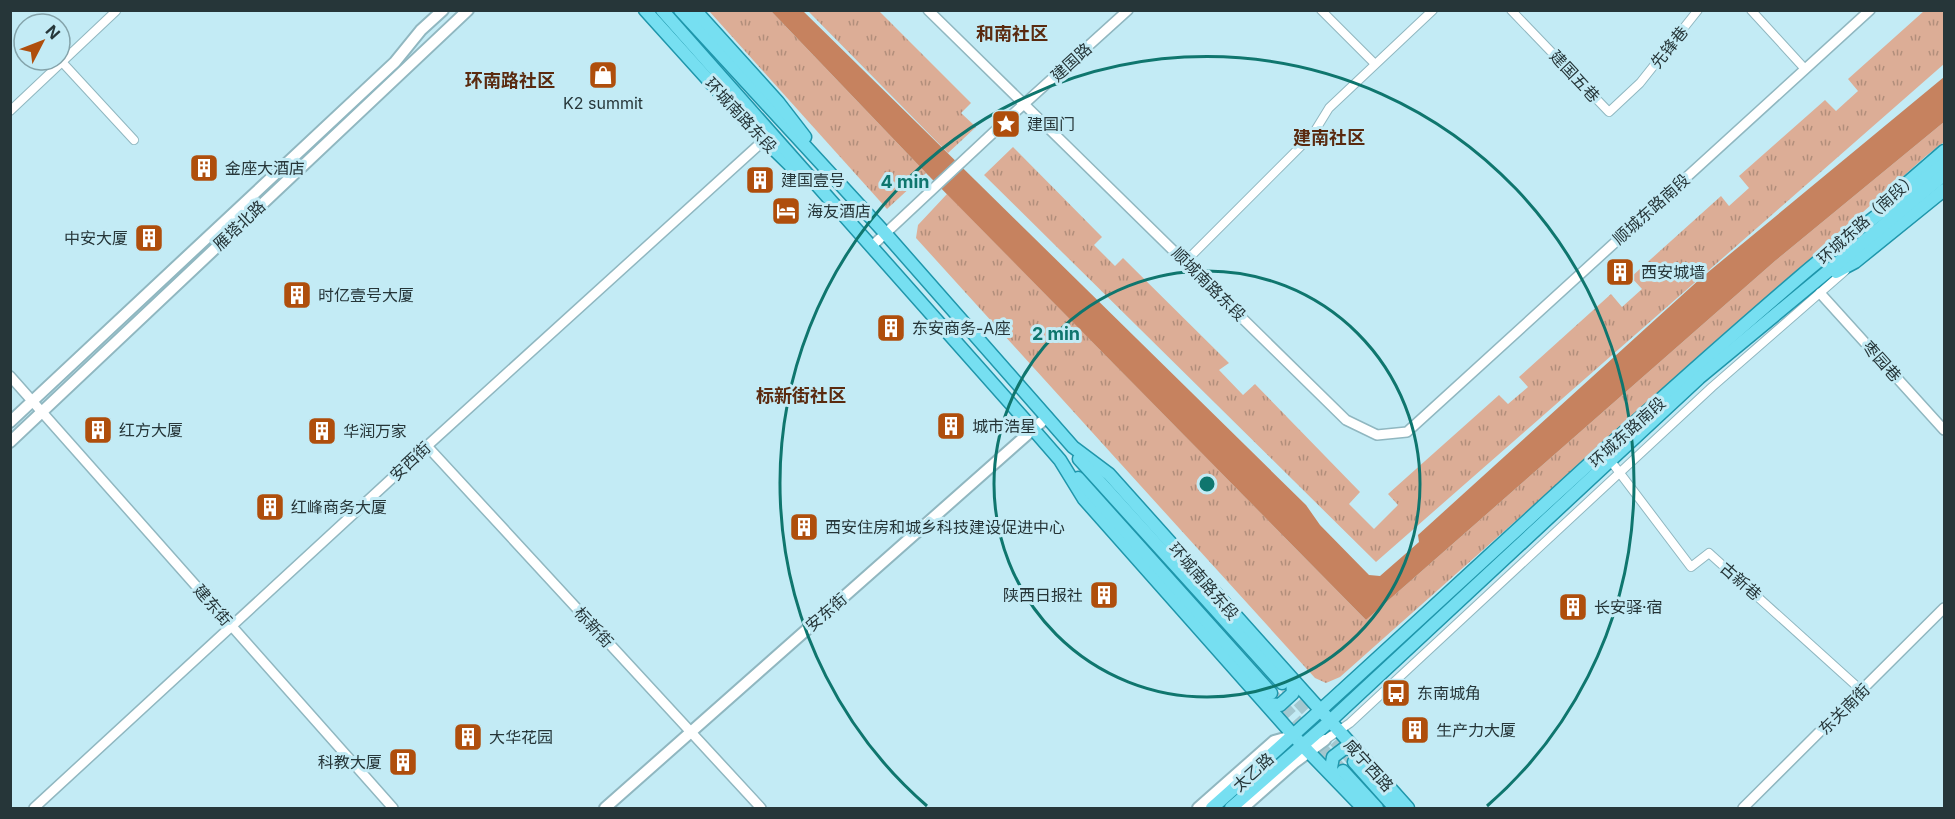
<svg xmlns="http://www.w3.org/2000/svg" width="1955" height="819" viewBox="0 0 1955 819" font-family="Inter,'Noto Sans SC',sans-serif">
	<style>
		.grass { fill: url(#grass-tufts) }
		.water { fill: #c6825f }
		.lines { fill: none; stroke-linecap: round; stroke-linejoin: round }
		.tertiary-tunnel { stroke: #a4c7cf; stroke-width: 9; stroke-dasharray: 9 4.5; stroke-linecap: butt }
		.primary-tunnel { stroke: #a4c7cf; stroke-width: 12; stroke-dasharray: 12 6; stroke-linecap: butt }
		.minor-casing { stroke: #90b7c0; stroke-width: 10 }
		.tertiary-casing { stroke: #90b7c0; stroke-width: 12 }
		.secondary-casing { stroke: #90b7c0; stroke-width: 14 }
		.primary-casing { stroke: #1f96ab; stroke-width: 15 }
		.minor { stroke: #fff; stroke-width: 8 }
		.tertiary { stroke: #fff; stroke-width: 9 }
		.secondary { stroke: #fff; stroke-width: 10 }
		.primary { stroke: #76dff1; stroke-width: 12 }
		.ring { fill: none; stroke: #0f766e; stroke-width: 3 }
		.labels { text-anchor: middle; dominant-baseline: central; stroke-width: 6; stroke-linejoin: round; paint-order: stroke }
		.street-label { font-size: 16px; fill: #263639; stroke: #c3ebf5 }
		.poi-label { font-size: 16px; fill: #263639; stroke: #c3ebf5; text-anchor: start }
		.neighbourhood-label { font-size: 18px; font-weight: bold; fill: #5a2a0f; stroke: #c3ebf5 }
		.centre { fill: #0f766e; stroke: #c3ebf5; stroke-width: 3 }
		.ring-label { font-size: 18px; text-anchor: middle; font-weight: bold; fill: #0f766e; stroke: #c3ebf5; stroke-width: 6; stroke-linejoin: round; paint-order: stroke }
	</style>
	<defs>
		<pattern id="grass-tufts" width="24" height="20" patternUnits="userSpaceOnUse" patternTransform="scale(1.5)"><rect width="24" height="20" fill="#dcad96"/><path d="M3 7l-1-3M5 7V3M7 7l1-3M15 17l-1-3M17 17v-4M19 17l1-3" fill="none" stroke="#b28e7b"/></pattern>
	</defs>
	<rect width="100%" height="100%" fill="#c3ebf5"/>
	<!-- grass -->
	<g class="grass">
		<polygon points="709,11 771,11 926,173 887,209"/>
		<polygon points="808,11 879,11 971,103 961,113 976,127 948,153"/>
		<polygon points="1924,11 1944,11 1944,64 1376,562 984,175 1013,147 1102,237 1094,245 1115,266 1123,258 1229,363 1219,370 1243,395 1255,384 1360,492 1349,504 1374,529 1398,505 1388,494 1499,395 1508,404 1528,387 1519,377 1611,294 1622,307 1642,289 1631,277 1721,196 1729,206 1749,188 1739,176 1825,100 1836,111 1858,91 1848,79"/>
		<polygon points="1944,122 1944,142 1926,156 1340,677 1326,683 1315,678 916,238 918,225 947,194 1366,620 1775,261"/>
	</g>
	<!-- water -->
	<polygon class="water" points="771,11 803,11 1306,505 1320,525 1369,575 1380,576 1419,542 1418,535 1701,278 1944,77 1944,122 1775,261 1366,620 926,173"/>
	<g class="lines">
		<!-- tertiary-tunnel -->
		<polyline class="tertiary-tunnel" points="996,130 1013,114"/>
		<!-- primary-tunnel -->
		<g class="primary-tunnel">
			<polyline points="1286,688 1354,762"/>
			<polyline points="1271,693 1343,771"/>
		</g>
		<!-- minor casing -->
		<g class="minor-casing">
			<g id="minor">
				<polyline points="1321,10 1374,63"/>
				<polyline points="1511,10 1609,112 1640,83 1698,10"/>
				<polyline points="1751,10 1805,69"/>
				<polyline points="62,62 134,140"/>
				<polyline points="10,111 116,11"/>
				<polyline points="1186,261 1313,134 1329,108 1433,10"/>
				<polyline points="1610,460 1691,567 1709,553 1862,691"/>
				<polyline points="1325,740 1350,723 1712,387 1845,271"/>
			</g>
		</g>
		<!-- tertiary casing -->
		<g class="tertiary-casing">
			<g id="tertiary">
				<polyline points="928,10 1346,420 1377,435 1407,432 1870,10"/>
				<polyline points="1013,114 1128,10"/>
				<polyline points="873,245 996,130"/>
				<polyline points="1820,293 1944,430"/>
				<polyline points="10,376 393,808"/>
				<polyline points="427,446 761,808"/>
				<polyline points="34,808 427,446 763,141"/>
				<polyline points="1743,808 1944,608"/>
			</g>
		</g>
		<!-- secondary casing -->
		<g class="secondary-casing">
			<g id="secondary">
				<polyline points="10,422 395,62 421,30 443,10"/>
				<polyline points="10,442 468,10"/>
				<polyline points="605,808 1047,417"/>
				<polyline points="1198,808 1274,741 1292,736"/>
				<polyline points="1243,808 1294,763 1325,740"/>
			</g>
		</g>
		<!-- primary casing -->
		<g class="primary-casing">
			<g id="primary">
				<polyline points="645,10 747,123 797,172"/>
				<polyline points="662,10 1033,429 1060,460 1084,499 1302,745 1363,808"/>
				<polyline points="680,10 885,233 1073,447 1109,474 1408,808"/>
				<polyline points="695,10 778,102 805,137"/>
				<polyline points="1884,203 1944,151"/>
				<polyline points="1836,272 1855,262 1944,190"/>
				<polyline points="1079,459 1282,683"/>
				<polyline points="1078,478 1271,693"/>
				<polyline points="1268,704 1280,705 1293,693 1292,681"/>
				<polyline points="1354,762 1395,808"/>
				<polyline points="1343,771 1377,808"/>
				<polyline points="1334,776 1331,768 1333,757 1346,747 1356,752"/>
				<path d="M1212,808C1410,632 1600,448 1802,275C1847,236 1898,201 1944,164"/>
				<polyline points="1231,808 1329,722 1699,378 1944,175"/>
			</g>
		</g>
		<!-- minor -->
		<use href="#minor" class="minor"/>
		<!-- tertiary -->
		<use href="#tertiary" class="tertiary"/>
		<!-- secondary -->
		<use href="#secondary" class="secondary"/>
		<!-- primary -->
		<use href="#primary" class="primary"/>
	</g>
	<!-- distance rings -->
	<g class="ring">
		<circle cx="1207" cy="484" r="213"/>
		<path d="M927 806A427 427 0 1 1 1487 806"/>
	</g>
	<!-- icons -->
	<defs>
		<g id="shop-square" transform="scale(1.5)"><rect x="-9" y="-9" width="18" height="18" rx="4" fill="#af4e0c" stroke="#c3ebf5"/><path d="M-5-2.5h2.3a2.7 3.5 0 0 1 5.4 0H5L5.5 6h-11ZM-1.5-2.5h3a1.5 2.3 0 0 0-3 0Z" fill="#fff"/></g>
		<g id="sight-square" transform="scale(1.5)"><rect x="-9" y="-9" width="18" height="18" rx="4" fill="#af4e0c" stroke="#c3ebf5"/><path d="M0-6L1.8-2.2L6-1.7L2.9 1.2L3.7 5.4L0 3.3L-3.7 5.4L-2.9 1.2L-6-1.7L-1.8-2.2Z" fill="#fff"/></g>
		<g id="building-square" transform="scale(1.5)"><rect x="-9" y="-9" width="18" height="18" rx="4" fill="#af4e0c" stroke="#c3ebf5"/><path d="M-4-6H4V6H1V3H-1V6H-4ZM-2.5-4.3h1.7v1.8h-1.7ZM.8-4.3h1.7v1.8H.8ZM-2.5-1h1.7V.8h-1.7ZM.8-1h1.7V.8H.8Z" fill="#fff"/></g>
		<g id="hotel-square" transform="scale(1.5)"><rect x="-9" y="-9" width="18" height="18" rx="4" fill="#af4e0c" stroke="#c3ebf5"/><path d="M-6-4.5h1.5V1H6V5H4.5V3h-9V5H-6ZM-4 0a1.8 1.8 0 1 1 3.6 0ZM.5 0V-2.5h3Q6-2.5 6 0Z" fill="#fff"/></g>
		<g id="bus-square" transform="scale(1.5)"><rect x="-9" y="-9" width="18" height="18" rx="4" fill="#af4e0c" stroke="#c3ebf5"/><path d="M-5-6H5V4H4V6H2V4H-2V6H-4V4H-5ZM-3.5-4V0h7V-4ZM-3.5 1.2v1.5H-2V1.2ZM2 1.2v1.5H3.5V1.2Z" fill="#fff"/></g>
	</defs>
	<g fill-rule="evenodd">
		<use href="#shop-square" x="603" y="75"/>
		<use href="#sight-square" x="1006" y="124"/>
		<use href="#building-square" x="204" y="168"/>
		<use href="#building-square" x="760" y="180"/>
		<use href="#hotel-square" x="786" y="211"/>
		<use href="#building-square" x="149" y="238"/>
		<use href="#building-square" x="1620" y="272"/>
		<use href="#building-square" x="297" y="295"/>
		<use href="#building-square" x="891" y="328"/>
		<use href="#building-square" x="951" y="426"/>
		<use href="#building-square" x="98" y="430"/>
		<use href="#building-square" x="322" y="431"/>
		<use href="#building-square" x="270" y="507"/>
		<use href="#building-square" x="804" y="527"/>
		<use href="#building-square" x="1104" y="595"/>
		<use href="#building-square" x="1573" y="607"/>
		<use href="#bus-square" x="1396" y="693"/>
		<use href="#building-square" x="1415" y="730"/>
		<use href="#building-square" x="468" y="737"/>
		<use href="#building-square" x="403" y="762"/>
	</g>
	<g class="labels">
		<!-- street labels -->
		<g class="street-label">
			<text transform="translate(1669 47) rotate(-51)">先锋巷</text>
			<text transform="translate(1071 62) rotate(-42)">建国路</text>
			<text transform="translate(1575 76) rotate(47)">建国五巷</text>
			<text transform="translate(741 115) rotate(47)">环城南路东段</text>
			<text transform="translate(1651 209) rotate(-42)">顺城东路南段</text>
			<text transform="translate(1867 218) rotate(-42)">环城东路（南段）</text>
			<text transform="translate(239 225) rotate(-43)">雁塔北路</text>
			<text transform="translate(1209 284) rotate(45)">顺城南路东段</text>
			<text transform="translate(1882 361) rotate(48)">枣园巷</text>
			<text transform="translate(1627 432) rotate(-42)">环城东路南段</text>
			<text transform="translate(410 461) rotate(-43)">安西街</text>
			<text transform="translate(1204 581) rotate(49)">环城南路东段</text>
			<text transform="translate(1741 581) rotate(41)">古新巷</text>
			<text transform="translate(213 605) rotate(49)">建东街</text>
			<text transform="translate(826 612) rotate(-41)">安东街</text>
			<text transform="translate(594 627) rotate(47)">标新街</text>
			<text transform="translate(1844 709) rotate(-45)">东关南街</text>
			<text transform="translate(1369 765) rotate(48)">咸宁西路</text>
			<text transform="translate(1253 772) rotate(-42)">太乙路</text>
		</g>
		<!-- poi labels -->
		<g class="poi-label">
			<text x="603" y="103" text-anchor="middle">K2 summit</text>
			<text x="1027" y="124">建国门</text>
			<text x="225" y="168">金座大酒店</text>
			<text x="781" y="180">建国壹号</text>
			<text x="807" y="211">海友酒店</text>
			<text x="128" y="238" text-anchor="end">中安大厦</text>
			<text x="1641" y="272">西安城墙</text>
			<text x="318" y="295">时亿壹号大厦</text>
			<text x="912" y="328">东安商务-A座</text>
			<text x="972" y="426">城市浩星</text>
			<text x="119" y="430">红方大厦</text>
			<text x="343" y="431">华润万家</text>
			<text x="291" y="507">红峰商务大厦</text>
			<text x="825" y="527">西安住房和城乡科技建设促进中心</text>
			<text x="1083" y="595" text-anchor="end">陕西日报社</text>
			<text x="1594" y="607">长安驿·宿</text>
			<text x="1417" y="693">东南城角</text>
			<text x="1436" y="730">生产力大厦</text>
			<text x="489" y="737">大华花园</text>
			<text x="382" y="762" text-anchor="end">科教大厦</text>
		</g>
		<!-- neighbourhood labels -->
		<g class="neighbourhood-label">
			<text x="1012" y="33">和南社区</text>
			<text x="510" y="80">环南路社区</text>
			<text x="1329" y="137">建南社区</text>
			<text x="801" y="395">标新街社区</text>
		</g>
	</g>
	<circle cx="1207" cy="484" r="9" class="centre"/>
	<g class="ring-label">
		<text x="905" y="188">4 min</text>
		<text x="1056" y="340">2 min</text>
	</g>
	<!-- border -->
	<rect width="1955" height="819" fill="none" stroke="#263639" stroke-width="24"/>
	<!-- north arrow -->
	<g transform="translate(42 42) rotate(48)"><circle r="28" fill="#c3ebf5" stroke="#84a3aa" stroke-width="1.5"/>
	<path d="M0-4.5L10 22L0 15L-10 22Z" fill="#af4e0c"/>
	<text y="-9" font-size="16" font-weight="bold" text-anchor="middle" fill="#263639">N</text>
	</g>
</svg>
